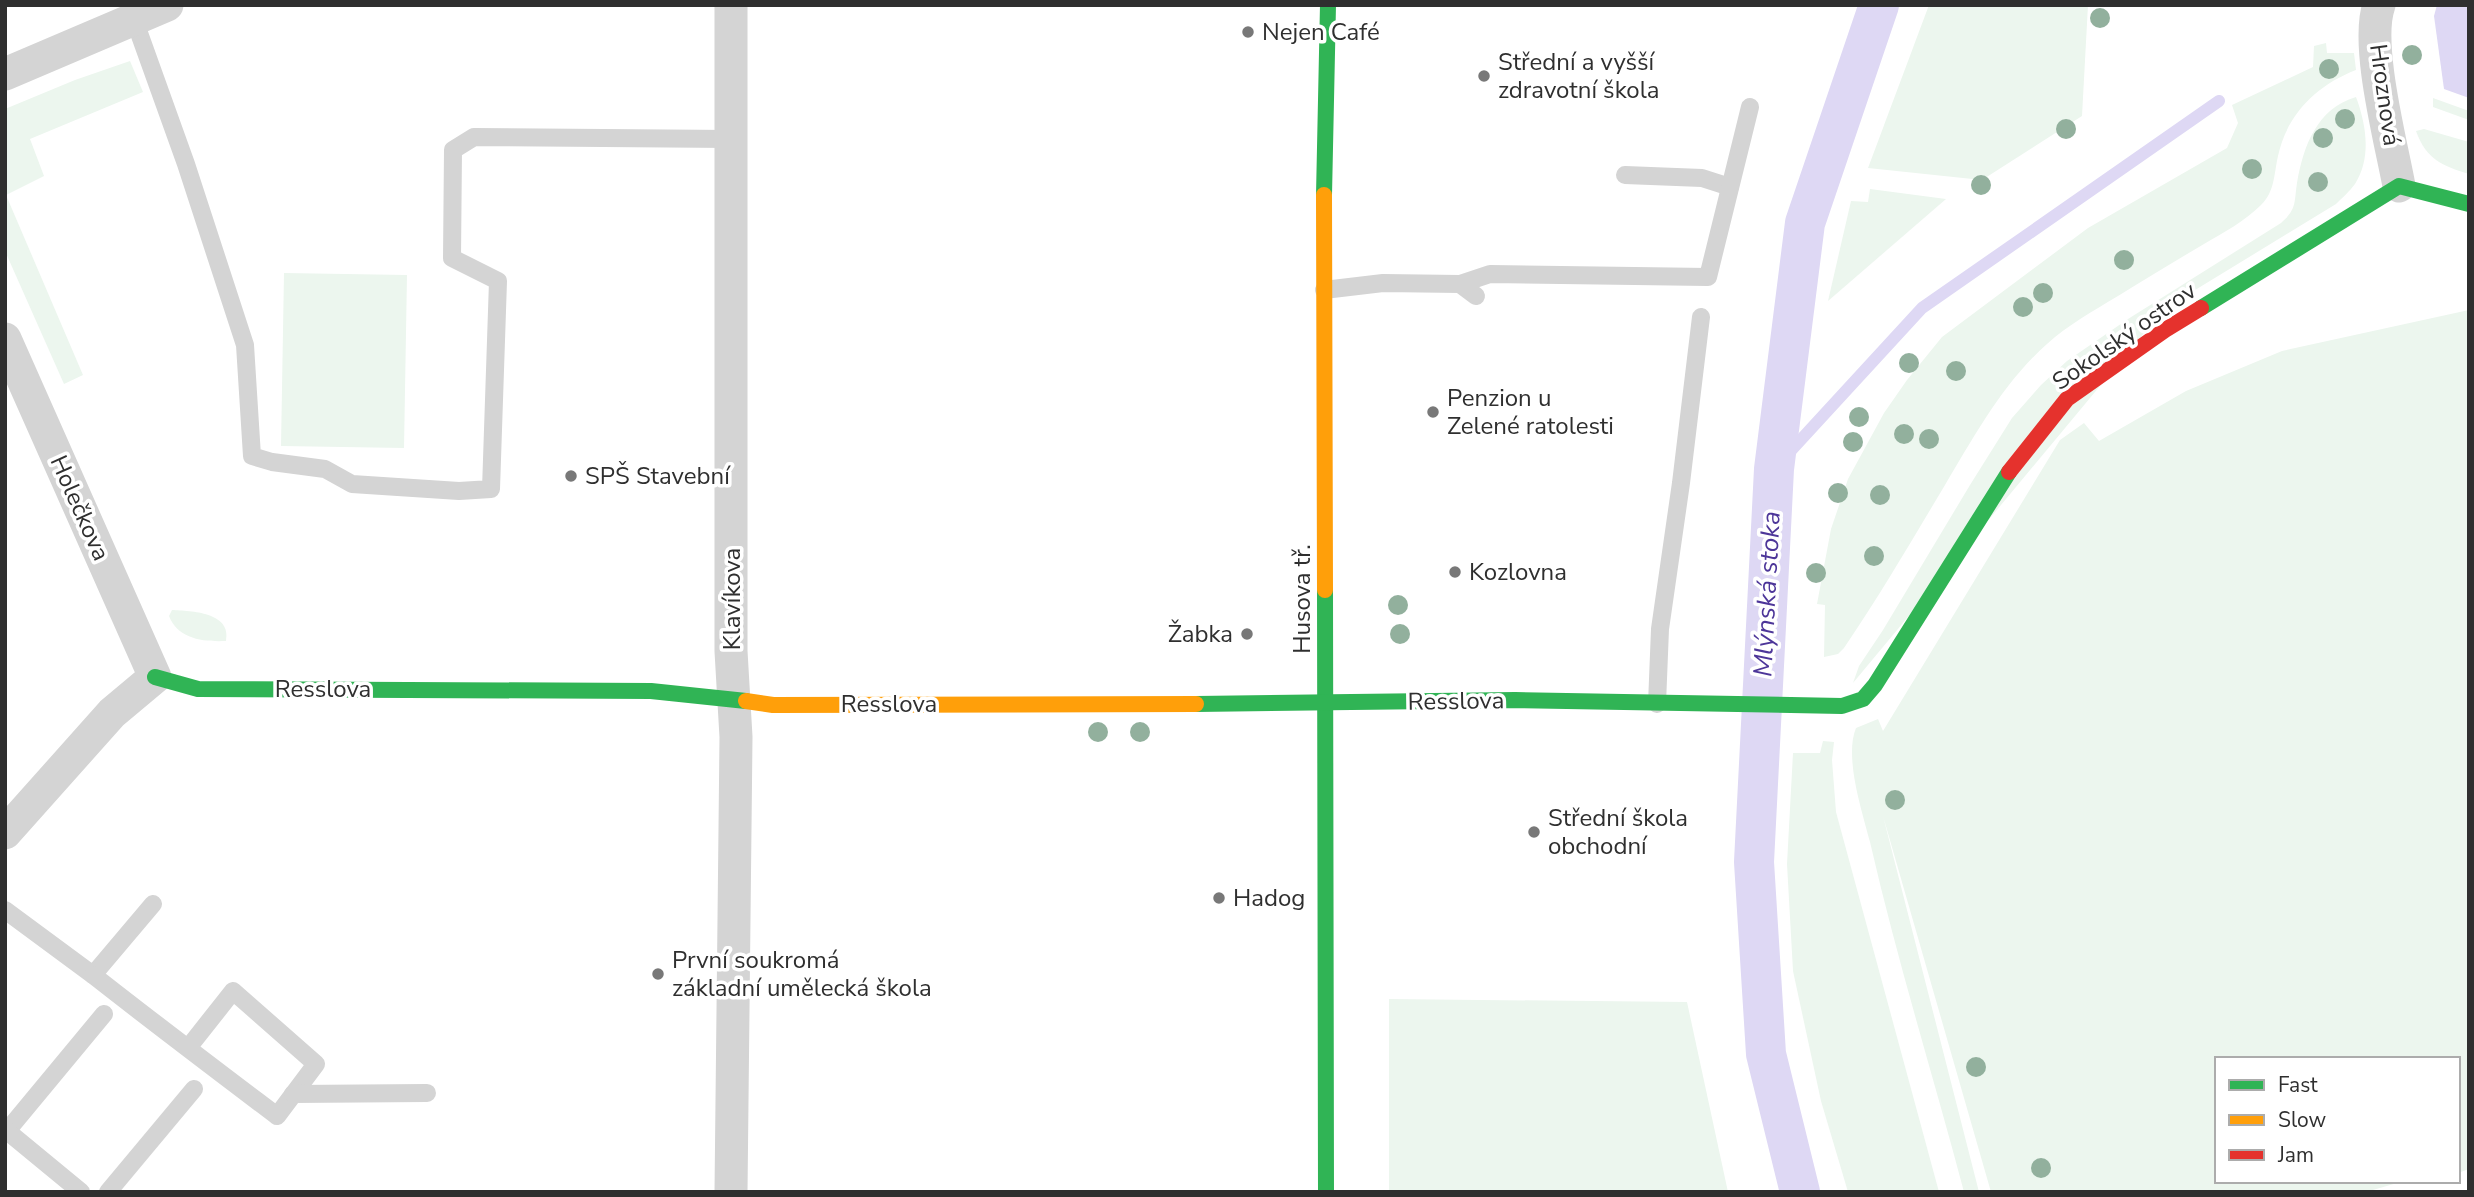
<svg xmlns="http://www.w3.org/2000/svg" width="2474" height="1197" viewBox="0 0 2474 1197" font-family="'Nunito Sans',sans-serif">
	<style>
		.green { fill: #ecf6ee }
		.water { fill: #ded8f4 }
		.lines { fill: none; stroke-linecap: round; stroke-linejoin: round }
		.stream { stroke: #ded8f4; stroke-width: 12 }
		.canal { stroke: #ded8f4; stroke-width: 40 }
		.lane { stroke: #d4d4d4; stroke-width: 18 }
		.street { stroke: #d4d4d4; stroke-width: 33 }
		.fast { stroke: #30b455; stroke-width: 16 }
		.slow { stroke: #ff9f0a; stroke-width: 16 }
		.jam { stroke: #e5322d; stroke-width: 16 }
		.tree { fill: #92b09d }
		.poi-dot { fill: #787878; stroke: #fff; stroke-width: 2.5 }
		.labels { text-anchor: middle; dominant-baseline: central; stroke-width: 7; stroke-linejoin: round; paint-order: stroke }
		.poi-label { font-size: 24px; fill: #2f2f2f; stroke: #fff; text-anchor: start }
		.street-label { font-size: 24px; fill: #2f2f2f; stroke: #fff }
		.water-label { font-size: 26px; font-style: italic; fill: #4d3699; stroke: #fff }
	</style>
	<rect width="100%" height="100%" fill="#fff"/>
	<!-- green -->
	<g class="green">
		<polygon points="1929,5 2088,5 2082,116 1982,180 1868,168"/>
		<path d="M2326,43L2327,53H2354L2356,70C2317,85 2287,114 2278,156C2274,173 2275,192 2261,205C2245,221 2223,233 2204,244C2175,261 2146,279 2118,296C2093,311 2068,325 2047,344C2003,383 1975,435 1945,485C1912,540 1880,595 1844,648L1838,654L1824,657L1825,605L1817,604L1831,529L1848,479L1884,413L1907,380L1942,337L2088,228L2227,148L2238,123L2232,105L2313,67L2314,46Z"/>
		<polygon points="130,61 143,92 30,139 44,176 6,195 83,375 64,384 5,251 5,109 75,80"/>
		<path d="M2356,97C2366,124 2372,157 2355,184C2350,191 2342,198 2336,204L2164,309L1853,683L1859,666L1883,630L1970,485L2012,418L2041,385L2067,361L2128,319L2281,223C2297,209 2294,203 2297,183C2303,147 2317,108 2356,97Z"/>
		<polygon points="2433,98 2469,111 2469,120 2433,107"/>
		<path d="M2424,129L2469,142V174C2442,166 2426,159 2416,131Z"/>
		<polygon points="1870,189 1946,199 1828,301 1851,201 1868,202"/>
		<polygon points="284,273 407,275 404,448 281,446"/>
		<path d="M2469,310V1169L2458,1173V1059H2217V1181H2404L2366,1192H1991L1883,816L1979,1192H1964C1933,1075 1897,960 1870,842C1862,811 1844,757 1856,728L1878,719L1883,731L2060,440L2084,423L2099,441L2186,391L2282,351Z"/>
		<path d="M172,610C191,611 232,612 226,641C203,642 178,639 169,616Z"/>
		<polygon points="1823,741 1834,742 1832,760 1836,812 1939,1192 1848,1192 1821,1101 1793,971 1787,864 1793,753 1820,753"/>
		<polygon points="1389,999 1687,1002 1728,1192 1389,1192"/>
	</g>
	<!-- water -->
	<g class="water">
		<polygon points="2437,5 2469,5 2469,98 2444,89 2434,16"/>
		<polygon points="1784,1125 1807,1192 1797,1192"/>
	</g>
	<g class="lines">
		<!-- stream -->
		<polyline class="stream" points="1774,469 1922,308 2219,101"/>
		<!-- canal -->
		<polyline class="canal" points="1800,1192 1766,1054 1754,862 1774,469 1805,223 1879,5"/>
		<!-- lane -->
		<g class="lane">
			<polyline points="134,19 186,164 245,345 252,456 272,462 325,469 352,484 459,491 491,489 498,281 452,258 453,150 474,137 731,139"/>
			<polyline points="1625,175 1702,178 1730,187"/>
			<polyline points="1460,284 1490,274 1708,277 1750,107"/>
			<polyline points="1324,290 1383,283 1460,284 1476,296"/>
			<polyline points="1657,704 1660,629 1681,483 1701,317"/>
			<polyline points="5,910 93,975 153,904"/>
			<path d="M93,975C154,1023 215,1069 277,1116L316,1064L233,991L188,1048"/>
			<polyline points="293,1094 427,1093"/>
			<polyline points="5,1129 7,1131 104,1014"/>
			<polyline points="7,1131 81,1192"/>
			<polyline points="108,1192 194,1089"/>
		</g>
		<!-- street -->
		<g class="street">
			<path d="M2379,5C2365,44 2391,142 2399,186"/>
			<polyline points="5,74 167,5"/>
			<polyline points="5,339 155,677 112,713 5,833"/>
			<polyline points="731,1192 736,737 731,651 731,5"/>
		</g>
		<!-- fast -->
		<g class="fast">
			<polyline points="1324,195 1328,5"/>
			<polyline points="2201,308 2399,186 2469,204"/>
			<polyline points="1325,590 1326,1192"/>
			<polyline points="155,677 198,689 651,691 746,701"/>
			<polyline points="1196,704 1515,700 1842,706 1863,699 1875,685 2009,472"/>
		</g>
		<!-- slow -->
		<g class="slow">
			<polyline points="1324,195 1325,590"/>
			<polyline points="746,701 773,705 1196,704"/>
		</g>
		<!-- jam -->
		<polyline class="jam" points="2009,472 2067,399 2165,330 2201,308"/>
	</g>
	<!-- trees -->
	<g class="tree">
		<circle cx="2100" cy="18" r="10"/>
		<circle cx="2412" cy="55" r="10"/>
		<circle cx="2329" cy="69" r="10"/>
		<circle cx="2345" cy="119" r="10"/>
		<circle cx="2066" cy="129" r="10"/>
		<circle cx="2323" cy="138" r="10"/>
		<circle cx="2252" cy="169" r="10"/>
		<circle cx="2318" cy="182" r="10"/>
		<circle cx="1981" cy="185" r="10"/>
		<circle cx="2124" cy="260" r="10"/>
		<circle cx="2043" cy="293" r="10"/>
		<circle cx="2023" cy="307" r="10"/>
		<circle cx="1909" cy="363" r="10"/>
		<circle cx="1956" cy="371" r="10"/>
		<circle cx="1859" cy="417" r="10"/>
		<circle cx="1904" cy="434" r="10"/>
		<circle cx="1929" cy="439" r="10"/>
		<circle cx="1853" cy="442" r="10"/>
		<circle cx="1838" cy="493" r="10"/>
		<circle cx="1880" cy="495" r="10"/>
		<circle cx="1874" cy="556" r="10"/>
		<circle cx="1816" cy="573" r="10"/>
		<circle cx="1398" cy="605" r="10"/>
		<circle cx="1400" cy="634" r="10"/>
		<circle cx="1098" cy="732" r="10"/>
		<circle cx="1140" cy="732" r="10"/>
		<circle cx="1895" cy="800" r="10"/>
		<circle cx="1976" cy="1067" r="10"/>
		<circle cx="2041" cy="1168" r="10"/>
	</g>
	<!-- markers -->
	<g class="poi-dot">
		<circle cx="1248" cy="32" r="7"/>
		<circle cx="1484" cy="76" r="7"/>
		<circle cx="1433" cy="412" r="7"/>
		<circle cx="571" cy="476" r="7"/>
		<circle cx="1455" cy="572" r="7"/>
		<circle cx="1247" cy="634" r="7"/>
		<circle cx="1534" cy="832" r="7"/>
		<circle cx="1219" cy="898" r="7"/>
		<circle cx="658" cy="974" r="7"/>
	</g>
	<g class="labels">
		<!-- poi labels -->
		<g class="poi-label">
			<text x="1262" y="32">Nejen Café</text>
			<text x="1498" y="62">Střední a vyšší<tspan x="1498" dy="28">zdravotní škola</tspan></text>
			<text x="1447" y="398">Penzion u<tspan x="1447" dy="28">Zelené ratolesti</tspan></text>
			<text x="585" y="476">SPŠ Stavební</text>
			<text x="1469" y="572">Kozlovna</text>
			<text x="1233" y="634" text-anchor="end">Žabka</text>
			<text x="1548" y="818">Střední škola<tspan x="1548" dy="28">obchodní</tspan></text>
			<text x="1233" y="898">Hadog</text>
			<text x="672" y="960">První soukromá<tspan x="672" dy="28">základní umělecká škola</tspan></text>
		</g>
		<!-- street labels -->
		<g class="street-label">
			<text transform="translate(2385 95) rotate(82)">Hroznová</text>
			<text transform="translate(2124 336) rotate(-35)">Sokolský ostrov</text>
			<text transform="translate(80 508) rotate(66)">Holečkova</text>
			<text transform="translate(732 599) rotate(-90)">Klavíkova</text>
			<text transform="translate(1302 599) rotate(-90)">Husova tř.</text>
			<text x="323" y="689">Resslova</text>
			<text transform="translate(1456 701) rotate(-1)">Resslova</text>
			<text x="889" y="704">Resslova</text>
		</g>
		<!-- water labels -->
		<g class="water-label">
			<text transform="translate(1767 594) rotate(-87)">Mlýnská stoka</text>
		</g>
	</g>
	<!-- border -->
	<rect width="2474" height="1197" fill="none" stroke="#2f2f2f" stroke-width="14"/>
	<!-- legend -->
	<rect x="2215" y="1057" width="245" height="126" fill="#ffffff" stroke="#acacac" stroke-width="2"/>
	<rect x="2229" y="1080" width="35" height="10" fill="#30b455" stroke="#acacac" stroke-width="2"/>
	<text x="2278" y="1092" font-size="21" fill="#2f2f2f">Fast</text>
	<rect x="2229" y="1115" width="35" height="10" fill="#ff9f0a" stroke="#acacac" stroke-width="2"/>
	<text x="2278" y="1127" font-size="21" fill="#2f2f2f">Slow</text>
	<rect x="2229" y="1150" width="35" height="10" fill="#e5322d" stroke="#acacac" stroke-width="2"/>
	<text x="2278" y="1162" font-size="21" fill="#2f2f2f">Jam</text>
</svg>
